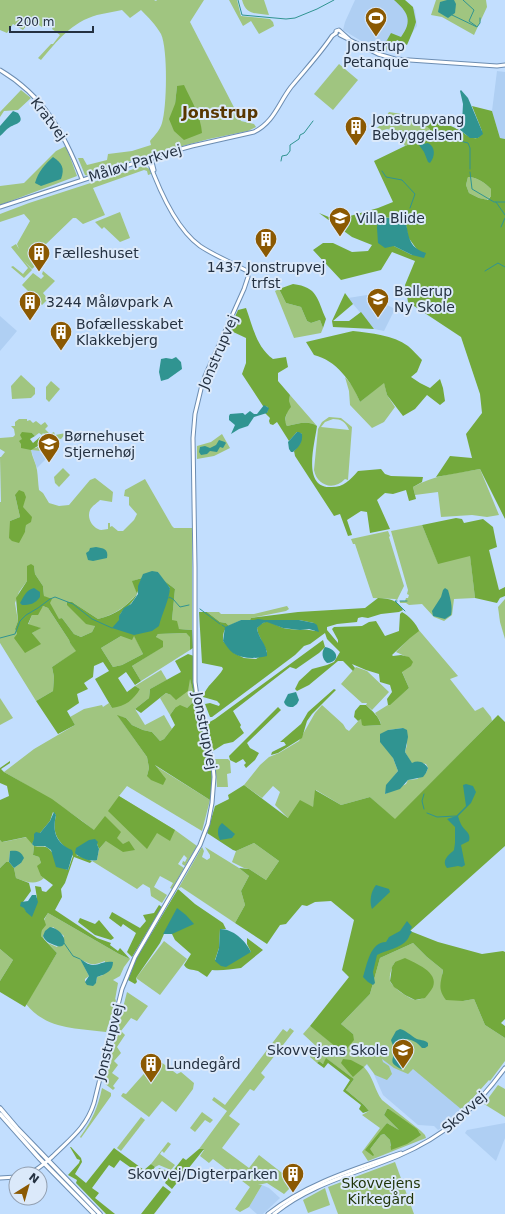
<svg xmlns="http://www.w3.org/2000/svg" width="505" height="1214" viewBox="0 0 505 1214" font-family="'DejaVu Sans',sans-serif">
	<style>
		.built { fill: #afcff3 }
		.green { fill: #a0c580; fill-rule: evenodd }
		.forest { fill: #73a93c; fill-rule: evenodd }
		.water { fill: #309491 }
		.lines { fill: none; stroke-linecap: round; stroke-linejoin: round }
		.stream { stroke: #309491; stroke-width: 1 }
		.minor-casing { stroke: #6c8db2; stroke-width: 5 }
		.major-casing { stroke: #6c8db2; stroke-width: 5.5 }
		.minor { stroke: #fff; stroke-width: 3 }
		.major { stroke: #fff; stroke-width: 3.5 }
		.labels { text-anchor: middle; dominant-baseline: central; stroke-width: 4; stroke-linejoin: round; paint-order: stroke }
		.poi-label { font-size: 14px; fill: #243141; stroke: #dbe9fa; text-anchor: start }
		.street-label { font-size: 14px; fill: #243141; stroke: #dbe9fa }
		.park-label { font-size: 14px; fill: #1e3306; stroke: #dbe9fa }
		.quarter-label { font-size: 16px; font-weight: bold; fill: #583600; stroke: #dbe9fa }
	</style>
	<rect width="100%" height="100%" fill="#c2defe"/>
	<!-- built -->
	<g class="built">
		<polygon points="355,0 404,0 415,10 417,26 404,43 396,39 387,52 379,51 368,45 343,30 345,22"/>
		<polygon points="497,71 505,72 505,139 500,138 492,111"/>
		<polygon points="367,295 395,309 384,331 374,329 348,298"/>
		<polygon points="0,316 17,331 0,351"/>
		<polygon points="31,450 40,451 48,457 37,468"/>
		<polygon points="327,1007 473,1101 449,1123 438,1130 434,1126 418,1125 383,1095 373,1072 366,1064"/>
		<polygon points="505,1123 505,1138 496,1161 465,1133 467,1130"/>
		<polygon points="262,1185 269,1188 280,1198 263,1214 257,1214 249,1207"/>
	</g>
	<!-- green -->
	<g class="green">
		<path d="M0,0H154L156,1L157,0H204L190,22L241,121L254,124L256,127L248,131L209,139L156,153L90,174L89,176L85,175L78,158H83L87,165L107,160L108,154L132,151L151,145L150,141C155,135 160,130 162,123C167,108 168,49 161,34C156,25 148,17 141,10L130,18L122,10C114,12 105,13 97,15C72,22 57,41 41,60L38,58L51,44H53L60,35L52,29L55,23L48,19L42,27L31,20L23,30L13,24L7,33L0,30ZM177,86L196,110L175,104Z"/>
		<polygon points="229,0 237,0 241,16 270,19 273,22 274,26 259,34 251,21 243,26"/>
		<path d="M242,0H264L269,15C255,13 246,15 242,0Z"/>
		<polygon points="436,0 486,0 487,7 474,35 442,17 431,15"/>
		<polygon points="339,64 358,80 333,110 314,94"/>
		<polygon points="21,90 31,98 18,110 4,111 0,117 0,112"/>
		<polygon points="389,112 414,116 430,128 428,137 405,146 397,131 387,129 374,133 373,131 383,123 383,121"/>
		<polygon points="66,146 77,176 0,205 0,186 24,183 56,151"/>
		<polygon points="143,166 150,169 151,174 148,175 147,171 144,170 93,188 105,215 83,224 76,218 73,218 44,246 44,247 38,255 41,261 32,269 24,261 32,270 24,278 11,267 13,266 23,274 28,268 11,247 16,244 19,249 17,244 30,221 24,214 0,222 0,214 29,203"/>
		<path d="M468,177C477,177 485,183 491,189V196L487,200L479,198L469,193L466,185Z"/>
		<polygon points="120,212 130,238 120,242 104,227 102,229 95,222"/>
		<polygon points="43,271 55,281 43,293 48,299 42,305 22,285 33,273 41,279 44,276 42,274"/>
		<polygon points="279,289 286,303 301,307 307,321 311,323 320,320 323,328 321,333 294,338 275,291"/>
		<polygon points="21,375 35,388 35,394 31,398 12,399 11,386"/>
		<polygon points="345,377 354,388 360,402 384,382 387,395 395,407 384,422 372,428 350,405 349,391"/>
		<polygon points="51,381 60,389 49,402 46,399 46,387"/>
		<path d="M290,395L317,426C309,420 296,424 287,426L285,422Z"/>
		<path d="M329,417L341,418L352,427L348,480L345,479C334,491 317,486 314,470L318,429L322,422ZM333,419C341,419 346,422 349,430L321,427L325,422Z"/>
		<path d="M19,419H27V421L30,420L33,423L36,421L41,425L45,422L48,426L45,429L50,434L54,432L55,435L66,433L61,439L56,438L48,449L52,454L48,457L40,451L31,450C32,457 36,463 37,470C38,477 38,483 39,490L43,493L49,503L59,506L69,505L90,480L95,478L113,492L112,502L100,500C97,503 92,506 90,510C87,517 91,526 98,529C101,531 105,529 108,529V523H110V527L112,526L118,531H123L134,520L137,514L129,505V497L124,496L125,490L145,479L172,526L174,528H192V630L179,629L172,620L175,589L162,579L158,572L133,581L137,594C126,606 115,615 98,619L72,602L95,626L92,632L81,637L74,634L62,618L59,620L44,596L43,586L35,574L34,566L27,574V581L19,592L15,603L18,621L15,629L17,634L40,644L32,633L40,628L28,625L32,615L43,606L48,608L69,640L70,643L77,651L52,667L54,677L53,691L36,701L0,643V502H1L0,457H1L5,452L0,449V438L13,437L15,435L14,429L11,426H15V422ZM32,433L35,436L39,433L42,435L43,433L47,438L46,441L47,443H43L36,448L21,444L22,439ZM15,495C24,508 27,517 25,532L10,537V521L20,517Z"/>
		<polygon points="222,434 230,448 214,456 197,459 197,446 211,442"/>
		<polygon points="63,468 70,475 59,487 55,483 54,477"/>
		<path d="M480,469L499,515L487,517L472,515L441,517L438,492L415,495L413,487C434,475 457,473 480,469Z"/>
		<polygon points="422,525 438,563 470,555 475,598 454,599 452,615 444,621 434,617 422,604 409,605 406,603 400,603 400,601 405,601 406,598 408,598 409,595 407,594 408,590 391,531"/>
		<polygon points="388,531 390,536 389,537 404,586 397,600 395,599 373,598 355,544 353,544 351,539"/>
		<polygon points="505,599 505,639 500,622 498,607"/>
		<polygon points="287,606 289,609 286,611 251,618 250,620 241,620 229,626 226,623 220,622 207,612 219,612 221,614 254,614"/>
		<path d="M418,629L458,676L450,679L475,711L483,707L491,717L492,721L395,820L370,797L341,805L316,790L313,808L288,818L275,805L280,792L273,786L262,798L244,785L260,765L269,757L279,753L299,741L315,713L322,705L343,724L346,729L349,731L361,718L364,726L381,725L380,721L375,713L391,703L409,688L400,667L409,658L396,652ZM403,728L407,745L405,752L412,764L415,762L426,764L428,768L426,773L417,779L408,780L406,784L385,794L387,785L398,771L393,758L388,730Z"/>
		<polygon points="186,633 190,636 190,650 141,681 132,666 162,647 156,637 158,634"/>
		<polygon points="134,635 143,654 122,665 113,667 101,648 121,636"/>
		<polygon points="356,667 367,671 389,692 372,710 366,705 367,703 362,703 341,684"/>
		<path d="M161,670L167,680L150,689L149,698L135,709L145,725L164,715L172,729L164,739L160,741L152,732L143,730L132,725L126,718L118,716L147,757L149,768L147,776L154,765L210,800L202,831L127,786L119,796L175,830L197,846L185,866L182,864L183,861L185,862L187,858L184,855L178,864L184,868L172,889L170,888L173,883L160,876L154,887L167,895L162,903L151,896L150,888L143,884L137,889L92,861L97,860L99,849L106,841C76,813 40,793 4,772L34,749L75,725L70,717L84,709L102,705L103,707L109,703L112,708L140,689L135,686Z"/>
		<polygon points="190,678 195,700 187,708 175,708 170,715 160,698 166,693 171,695"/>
		<polygon points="0,698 13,718 0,725"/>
		<polygon points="215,759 228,759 230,761 231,773 227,774 228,787 217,787"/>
		<path d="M27,837L34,846L33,855L39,857L41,863V876L44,878C35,886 27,882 16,878L14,868L21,863L10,851L9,862H6L0,868V840L3,842Z"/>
		<polygon points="254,843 279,861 266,880 249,869 244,868 232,862 236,851"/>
		<polygon points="202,847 204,851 202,857 207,860 210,858 210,855 205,847 239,868 249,876 241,891 245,905 235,923 181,887 178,889"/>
		<path d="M48,913L119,954L130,959L124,967L120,976L113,980L118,983L115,1000L116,999L115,1007L113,1006V1011L106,1032C76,1028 47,1030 26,1004L57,953L48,943L57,947L64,936L53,927L43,936L44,940L41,936C42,928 43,920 48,913ZM81,960C93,965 92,966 105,961L103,975L97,977L96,983L85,982V979L89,976Z"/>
		<polygon points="164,941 187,959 160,995 136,978"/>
		<path d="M413,943L427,957L443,970L442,974L463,1001L474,999L485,1025L505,1038V1061L490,1081L489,1080L472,1099L461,1109L413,1069L408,1074L394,1068L382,1059L383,1062L389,1066L392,1074L387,1080L375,1075L367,1064L364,1067C374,1078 374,1089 382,1100L421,1131L425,1135L426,1138L368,1161L362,1152L380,1128L362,1115L369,1111L364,1105L346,1090L354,1079L327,1059L323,1064L319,1061L317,1063L310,1057L317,1047L303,1034L310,1026L341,1050L344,1051L353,1034L341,1024L370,994L380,958ZM395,962L425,997C423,998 419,1000 416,1000C409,999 392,987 390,981C389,975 392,967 395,962ZM387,1109H389L420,1133L390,1146V1140L384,1134L381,1135L370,1149L387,1123L399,1130L384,1115Z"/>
		<polygon points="0,949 13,960 0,981"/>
		<polygon points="127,992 148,1006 137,1021 131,1018 121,1031 125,1035 117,1047 121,1053 114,1061 118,1065 112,1073 119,1078 113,1086 115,1088 113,1090 104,1083"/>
		<polygon points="290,1028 294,1031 261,1073 265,1077 254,1091 250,1089 229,1116 240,1124 222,1148 249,1168 259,1155 295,1183 284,1194 267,1183 258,1185 262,1185 249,1207 240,1212 235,1209 250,1187 213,1159 209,1163 200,1156 204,1150 199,1149 227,1111 212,1100 214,1097 225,1105 283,1029 287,1032"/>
		<polygon points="157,1059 177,1074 181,1072 194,1083 193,1089 176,1112 162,1101 149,1117 121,1096 123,1093 126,1094"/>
		<polygon points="498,1085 505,1089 505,1117 484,1104"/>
		<path d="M102,1088L111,1093V1096L81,1138L80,1137C92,1121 98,1107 102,1088Z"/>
		<polygon points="202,1112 213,1120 210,1123 205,1120 195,1132 190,1128"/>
		<polygon points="141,1117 145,1120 121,1151 117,1148"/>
		<polygon points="168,1142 171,1144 164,1153 162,1151 160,1154 175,1165 171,1170 159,1165 155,1167 151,1164"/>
		<polygon points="395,1162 414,1214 338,1214 328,1187"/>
		<polygon points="325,1188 330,1205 308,1213 303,1200"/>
	</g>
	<!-- forest -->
	<g class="forest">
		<path d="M394,0H405L413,7L416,22L413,31L407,45L397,40L390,50L382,49L391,33L401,37C413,21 408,12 394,0Z"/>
		<path d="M184,85C191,100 201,116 202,133L184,140L174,131L169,119L175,104L177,86Z"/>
		<path d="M472,106L492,111L500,138L505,139V519L480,469L436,477L450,456L472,458L466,434L482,413L480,394L461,337L408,302L405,285L415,261L392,252L381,270L341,280L313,250L323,243H333L352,252L368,251L372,245L352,237L319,213L336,220L378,208L393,202L374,161L405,146L428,137L430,129L414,116C429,119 445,122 459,130C466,134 469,139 478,138L482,131ZM468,177C477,177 485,183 491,189V196L488,200L479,198L469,193L466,185ZM379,217L405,219L408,237L418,251L412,255L394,246Z"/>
		<path d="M293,284C318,287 317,299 326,319L323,328L320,320L311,323L307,321L301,307L286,303L279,289Z"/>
		<polygon points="345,293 353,304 333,321 349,321 361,312 374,329 333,327 332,321"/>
		<path d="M246,308C253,327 256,346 273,359L286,357L288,367L278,373V381L290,395L289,401L291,407C287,412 283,419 287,426C296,424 309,420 317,426C315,443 302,486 329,487C343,488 349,481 358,471L381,469L385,474L391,476L423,477L422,482L413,487L416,499L409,501L406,490L393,494L385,493L377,500L390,529L370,533L367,512L361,511L347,520L352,535L348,536L340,514L334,516L295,456L294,451L300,444L302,434L297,432L289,441L277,422L273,425L270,424L269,421L270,418L265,413H267L268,407L263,406L242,374L246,363V338L229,330L238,310Z"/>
		<path d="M353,331C371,333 393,335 408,346C413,350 417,355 422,360L417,372L411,377L420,383L430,388L440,379L443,388L445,401L440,405L427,395L415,409L403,416L387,395L384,383L360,402C352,382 336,360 314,355L306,342Z"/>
		<polygon points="22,432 32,433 35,436 30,439 33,443 40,437 43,437 48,446 43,450 43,443 31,450 21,448 21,444 19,441 22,439 20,435"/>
		<polygon points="19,490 24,492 26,497 23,507 32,517 31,522 26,525 25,532 19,543 12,541 9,538 10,521 20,517 15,495"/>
		<polygon points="456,518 462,519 464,523 483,519 493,527 497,547 489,550 499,590 505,587 505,596 500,598 497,603 475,598 470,556 438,564 422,525"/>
		<path d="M31,564L34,566L35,574L43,586L44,596L52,599L50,603L59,619L62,618L74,634L81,637L92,632L95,626L86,624L67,605V602H72L98,619C115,615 126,607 137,594L132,581L142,578C137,588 140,593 132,602C127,609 120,609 119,620L160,614L170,588L162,579L175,589L172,620L177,621L179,629L192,630L193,648L190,650V637L186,633L158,634L156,637L163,641V647L132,666L141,681L135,685L126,672L118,678L127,692L135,686L140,689C133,700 126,706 112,708L95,679L109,671L103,662L94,666L93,677L84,683L88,689L77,694L79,703L67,711L75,725L58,734L36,701L53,691L54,677L52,667L76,651L70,643L69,640L48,608L43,606L38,615H32L28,624L41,628L32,633L41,644L25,653L14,638L17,634L15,629L18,621L16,598L27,581V566ZM121,636L132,640L134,636L143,654L122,665L113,667L101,648Z"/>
		<path d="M378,598C389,599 397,599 403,610L399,612L381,614L368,618L362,617L358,618L357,622L337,624L327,627V630L338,643V640L332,629L334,627L362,626L369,622L376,621L385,636L399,631L400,614L402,612C408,615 417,624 419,631L410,638L392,655L393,656L401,655L409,657L413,662L411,666L402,672L409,688L390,705H388L387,699L392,692L390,685L380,682L379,674L366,670L352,664L355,668L353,671L343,661H338L309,685L297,691L295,689L299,681L312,669L327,665L334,662L340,652L327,639L325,633L310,644L304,646L295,655L212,717H210L205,704L210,703L219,706L220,704L217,701L203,697C205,687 218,678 223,669L222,667L202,663L199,612H207L220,622L226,623L229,626C223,629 223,635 223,641L234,653L244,658L256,659L267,652L258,633L257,628C259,625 262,623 265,622C271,621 277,626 283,628C294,631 305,628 315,631L314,623L299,620H250L251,618L298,612L365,608Z"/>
		<polygon points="323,640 325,647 319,653 296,669 290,667 233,711 241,725 240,727 244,733 233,742 224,744 213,751 206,724 215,719"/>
		<path d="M188,654L194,656C194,673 193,690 196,706C203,738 217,766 210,800L155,765L166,779L163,785L151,780L147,776L149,768L147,757L117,715L126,718L132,725L143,730L152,732L160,741L164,739L175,725L170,715L175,708L180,705L187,708L195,700L190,679L188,691L176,700L171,695L166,693L141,713L135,709L149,698L150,689L181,672L175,661Z"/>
		<polygon points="334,689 336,690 312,714 307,721 302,738 278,753 271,755 272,752 286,745 284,742 280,742 301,724 308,712"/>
		<path d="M360,705H366C372,711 379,716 381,725L364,726L362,725L361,719L358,721L354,717L355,711Z"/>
		<polygon points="278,707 281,710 247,743 250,748 259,753 255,760 246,768 244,765 246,763 243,759 236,763 230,760 229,756"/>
		<path d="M498,715L505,722V846L410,931L438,942L482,954L503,951L505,952V1019L501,1023L505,1026V1038L485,1025L474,999L463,1001L446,1000C437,988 441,983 443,970L427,957L413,943L380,958L370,994L341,1024L353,1034L354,1040L344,1052L341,1051L310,1026L349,977L342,970L354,920L331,901L315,902L307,906L302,905L286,924L280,925L267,944L235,923L245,905L241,891L249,876L239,868L249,869L266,880L279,861L254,843L236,851L233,850L207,833L215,806L229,799L228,795L244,785L288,818L300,800L313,807L315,790L341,805L370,797L395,819Z"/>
		<path d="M10,761V763L1,769L4,772L52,799L94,830L105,816L121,832L117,838L123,844L129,841L135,850L123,852L106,841L99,849L97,844L76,855L92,861L90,863L74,857L65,883L61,889L62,897L55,910L97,938L111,943L110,945L118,951L120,948L130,959L119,954L48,913L44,919L46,925L42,930L41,936L57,953L25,1007L0,992V981L13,960L0,949V868L6,862H9L14,868L16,878L29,883L31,891L23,902L26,911L37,898L35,886L41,887L42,891L46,892L53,885L41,876L37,866L41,863L39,857L33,855L34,846C38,847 43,846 46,847C55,851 56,866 68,870L73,856C59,840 51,837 56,815L53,812L50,821L40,833H38L32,844L26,837L2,842L0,840V800L9,796L7,786L0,783V768Z"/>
		<polygon points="119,796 175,830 170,841 157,833 147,849 108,811"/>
		<path d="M178,889L195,904L223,923L226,929H220L219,948L215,960L251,952L247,944V938L263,950L241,968C231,969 222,971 212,970L207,977C204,975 201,973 198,971C192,969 188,971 184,965L191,954L175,940L172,934H164L160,943L136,978L137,982L135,984L128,980L136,959Z"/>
		<polygon points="159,905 162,907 132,957 127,952 136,933 123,924 121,927 109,918 112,912 140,928 146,921 143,915 154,913"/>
		<polygon points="80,918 95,924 99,920 114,938 111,940 95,935 78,922"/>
		<path d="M405,958C415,963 439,972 433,987C431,991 428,994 425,998L415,1000L405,995L394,987L390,981L392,967L395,962Z"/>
		<polygon points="326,1058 354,1079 346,1090 364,1105 369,1111 363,1113 359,1109 361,1105 343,1091 350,1080 328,1063 324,1068 317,1063 319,1061 323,1064"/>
		<polygon points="343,1059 351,1060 364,1067 353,1077 341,1063"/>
		<polygon points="387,1109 389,1109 417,1129 421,1135 407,1144 391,1150 390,1140 384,1134 381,1135 370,1149 374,1155 373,1156 365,1150 387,1123 399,1130 384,1115"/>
		<polygon points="70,1147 71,1147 81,1158 82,1162 75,1174 86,1183 114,1148 144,1170 151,1164 155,1167 151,1172 149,1171 144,1177 120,1160 114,1168 109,1165 92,1188 99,1193 95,1198 115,1214 106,1214 76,1183 77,1180 68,1175 79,1163 80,1160 77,1159"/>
		<polygon points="199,1149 204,1149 172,1189 165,1183 169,1176 158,1168 172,1172 183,1158 186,1160"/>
		<polygon points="163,1186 171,1192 154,1214 141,1214"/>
	</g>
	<!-- water -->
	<g class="water">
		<polygon points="447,0 454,0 456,4 455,13 448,18 438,12 440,2"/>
		<polygon points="461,90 468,98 482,131 483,134 478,138 470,138 460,130 462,123 463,104 460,91"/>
		<path d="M13,111L18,113C25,123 17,123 10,127C6,129 3,134 0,136V126Z"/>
		<path d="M428,143C436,147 435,157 430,163L428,162L424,152L419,145Z"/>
		<path d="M53,157C62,163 65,168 61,179L41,186L35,183C38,172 45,164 53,157Z"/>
		<path d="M401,216C412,226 402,246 426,253L424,258L412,255L394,246L385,248L378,243L377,228L378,217L389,218Z"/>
		<polygon points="176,357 181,362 182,369 168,379 161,381 159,372 161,359 166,358 172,359"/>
		<polygon points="264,405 269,408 267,413 254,417 248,426 239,429 231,434 235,425 229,420 229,416 230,414 243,413 245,415 250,411 254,414 257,414"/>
		<path d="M297,432H299L302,434C303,442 299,447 293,452H291L289,449L288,442Z"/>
		<polygon points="219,440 225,442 226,443 223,448 220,447 217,452 210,451 207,454 201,455 199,452 200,447 205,446 210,448 216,445"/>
		<path d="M96,547C103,548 109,549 107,558L93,561L88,560L86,553L89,551L90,548Z"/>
		<path d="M152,571L158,572L170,588C169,601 162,613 159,626L152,631L134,635L112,628L119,620V616L124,608L131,604L138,594V586L143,574Z"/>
		<path d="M34,588L40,592V597C35,604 30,605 22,605L20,603C24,596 26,590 34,588Z"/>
		<path d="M445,588L448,590C450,597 453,607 451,615L445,619L433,616L432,611L441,597L443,590Z"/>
		<path d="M258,619L264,620H299L314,623L317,625L319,632L309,629L300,630L283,628L267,622L263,623L257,628C258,638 268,646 267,656C256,659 242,659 233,653C229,650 226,645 223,641L225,627L241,620H254Z"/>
		<path d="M325,647C338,649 341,662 327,663C322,659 321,652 325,647Z"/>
		<path d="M296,692L299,700L297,704L293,707C289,707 286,707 284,702L288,694Z"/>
		<path d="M403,728L407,730L408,737L405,752L412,763C418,760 424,762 428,768L426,773L423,777L408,780L400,789L385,794L386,785L398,771L393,758L380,742V734L388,730Z"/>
		<path d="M466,784L473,786L476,792L471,803L458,816C459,819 460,823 462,826C466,832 471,833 469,841L461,845L465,865L462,867L458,866L447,868C441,860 449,855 454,850L455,843V827L447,819L456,816L466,806L463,785Z"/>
		<path d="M54,812L56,815C52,832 56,843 72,850L73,853L68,870L56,867L51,850L45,846H34L32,844L34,839V834L36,832L40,833L50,821Z"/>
		<path d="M222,823L235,834L232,838L220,840C217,834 217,827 222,823Z"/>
		<path d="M95,839L98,842L97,844L99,849L97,860C90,862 80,858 75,853L76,848L89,840Z"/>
		<path d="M10,851C16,850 21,851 24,858L21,863L14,868L9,862Z"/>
		<path d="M376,885L389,889L390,892L372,909C369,901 371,891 376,885Z"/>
		<polygon points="32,895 36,895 38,902 32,917 26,912 24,908 20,906 21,902 28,901"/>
		<polygon points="177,908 186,915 194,924 172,934 163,934"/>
		<path d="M407,921L412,927L410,930L412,932C409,935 409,938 407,940C401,948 386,950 377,955L373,972L375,983L373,985L368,982L363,977C367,965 370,942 386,942L389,937L400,931Z"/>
		<path d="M50,927C67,930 71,954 52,944C47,942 45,940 43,936L45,931Z"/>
		<path d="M220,929C233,929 245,940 251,952L226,967L221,966L215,961L219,948Z"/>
		<path d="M80,959C84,961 88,965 93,965C100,965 103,961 113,962C113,971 106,974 97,977L96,983L93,986L87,985L85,982L89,976Z"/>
		<path d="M400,1029C407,1031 410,1035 415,1038C420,1041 424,1039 428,1043V1046L425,1048H422C417,1042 413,1040 406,1039C398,1047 400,1055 405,1064L404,1068L401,1069C390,1063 392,1062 394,1053C395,1048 392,1044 391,1040L396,1031Z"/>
	</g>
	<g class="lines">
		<!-- stream -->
		<g class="stream">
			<polyline points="238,0 242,15 286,19 295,18 317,9 334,0"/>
			<polyline points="463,0 474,10 469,21 476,26"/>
			<polyline points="452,15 477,27 480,23 480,18"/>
			<polyline points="445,137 468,143 470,148 470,169"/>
			<polyline points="281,161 282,156 287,155 290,151 290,145 299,139 300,135 304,133 313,121"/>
			<polyline points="382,171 386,177 402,180 415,194 410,208"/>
			<polyline points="470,172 472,189 494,202 505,202"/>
			<polyline points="496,202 505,215"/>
			<polyline points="404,218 408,212"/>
			<polyline points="501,227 505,218"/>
			<polyline points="485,271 498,263 505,267"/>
			<polyline points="169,598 169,597 173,599 180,607 189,605"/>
			<polyline points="397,601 395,601 405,611"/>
			<polyline points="400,601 407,601"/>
			<polyline points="200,609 220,624"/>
			<polyline points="222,625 225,627"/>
			<polyline points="0,638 15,634 20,621 26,615 38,608 50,599 55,597 73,604 92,619 112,628"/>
			<polyline points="424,794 422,801 424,809"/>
			<polyline points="427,813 437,817 456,816"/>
			<polyline points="64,943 73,956 80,959"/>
		</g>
		<!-- minor casing -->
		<g class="minor-casing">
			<g id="minor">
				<polyline points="336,33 336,31 339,30 349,39"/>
				<polyline points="340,35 378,54 395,59 497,66 505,65"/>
				<path d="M0,70C44,96 64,133 82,179"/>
				<polyline points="151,158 154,170"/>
				<path d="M0,207L156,156L192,146L254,132C274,122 278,104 291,87C305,70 320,54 332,36L336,33"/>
				<path d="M28,1174C38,1170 45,1163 53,1156C71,1138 86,1128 94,1103L122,989L135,957L200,845L208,824L212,803L214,777L213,765L198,704L195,682V567L193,438L195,414L201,389L205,376L244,289L248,277L247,271C231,262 215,256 200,246C175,228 158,187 148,159"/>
				<polyline points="0,1178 16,1177"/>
				<path d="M268,1214C307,1183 355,1169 401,1153"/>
				<path d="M274,1214C310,1184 355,1174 398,1156C445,1136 475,1109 505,1068"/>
			</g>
		</g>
		<!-- major casing -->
		<g class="major-casing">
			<g id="major">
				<polyline points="0,1108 17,1128 100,1214"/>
				<polyline points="0,1114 39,1158 94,1214"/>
			</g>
		</g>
		<!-- minor -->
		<use href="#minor" class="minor"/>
		<!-- major -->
		<use href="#major" class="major"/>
	</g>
	<!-- icons -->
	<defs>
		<g id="stadium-pin" transform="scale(1.15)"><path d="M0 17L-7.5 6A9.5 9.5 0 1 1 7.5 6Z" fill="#8b5902" stroke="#dbe9fa"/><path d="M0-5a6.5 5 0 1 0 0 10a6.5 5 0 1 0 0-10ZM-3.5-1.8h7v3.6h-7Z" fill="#fff"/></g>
		<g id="building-pin" transform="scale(1.15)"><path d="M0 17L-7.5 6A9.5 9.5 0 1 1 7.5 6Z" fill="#8b5902" stroke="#dbe9fa"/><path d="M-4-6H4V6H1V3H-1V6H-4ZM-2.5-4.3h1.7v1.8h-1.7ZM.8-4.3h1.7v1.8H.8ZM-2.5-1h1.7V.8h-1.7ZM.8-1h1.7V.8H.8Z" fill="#fff"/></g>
		<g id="school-pin" transform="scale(1.15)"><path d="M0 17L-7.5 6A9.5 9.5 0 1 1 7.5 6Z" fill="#8b5902" stroke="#dbe9fa"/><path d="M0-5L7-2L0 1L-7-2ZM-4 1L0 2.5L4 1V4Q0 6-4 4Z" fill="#fff"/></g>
	</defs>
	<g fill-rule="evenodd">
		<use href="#stadium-pin" x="376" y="18"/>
		<use href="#building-pin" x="356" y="127"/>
		<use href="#school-pin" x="340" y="218"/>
		<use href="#building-pin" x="266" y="239"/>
		<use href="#building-pin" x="39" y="253"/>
		<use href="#school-pin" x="378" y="299"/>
		<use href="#building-pin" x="30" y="302"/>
		<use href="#building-pin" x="61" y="332"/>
		<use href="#school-pin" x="49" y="444"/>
		<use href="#school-pin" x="403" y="1050"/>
		<use href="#building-pin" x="151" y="1064"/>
		<use href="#building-pin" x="293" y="1174"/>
	</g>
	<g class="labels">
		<!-- poi labels -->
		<g class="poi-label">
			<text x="376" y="46" text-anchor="middle">Jonstrup<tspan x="376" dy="16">Petanque</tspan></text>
			<text x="372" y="119">Jonstrupvang<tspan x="372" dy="16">Bebyggelsen</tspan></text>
			<text x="356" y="218">Villa Blide</text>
			<text x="54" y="253">Fælleshuset</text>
			<text x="266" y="267" text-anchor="middle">1437 Jonstrupvej<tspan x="266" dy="16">trfst</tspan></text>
			<text x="394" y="291">Ballerup<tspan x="394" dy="16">Ny Skole</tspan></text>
			<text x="46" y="302">3244 Måløvpark A</text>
			<text x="76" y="324">Bofællesskabet<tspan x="76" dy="16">Klakkebjerg</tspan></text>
			<text x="64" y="436">Børnehuset<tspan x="64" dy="16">Stjernehøj</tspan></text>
			<text x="388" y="1050" text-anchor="end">Skovvejens Skole</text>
			<text x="166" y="1064">Lundegård</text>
			<text x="278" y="1174" text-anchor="end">Skovvej/Digterparken</text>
		</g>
		<!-- street labels -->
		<g class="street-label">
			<text transform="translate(49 119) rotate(53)">Kratvej</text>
			<text transform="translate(135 163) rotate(-17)">Måløv Parkvej</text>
			<text transform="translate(218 352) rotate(-67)">Jonstrupvej</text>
			<text transform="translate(205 731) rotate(79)">Jonstrupvej</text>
			<text transform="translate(109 1042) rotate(-76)">Jonstrupvej</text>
			<text transform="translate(464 1112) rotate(-42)">Skovvej</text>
		</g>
		<!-- park labels -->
		<g class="park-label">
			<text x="381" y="1183">Skovvejens<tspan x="381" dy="16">Kirkegård</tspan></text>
		</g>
		<!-- quarter labels -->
		<g class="quarter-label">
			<text x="220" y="112">Jonstrup</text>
		</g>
	</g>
	<!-- north arrow -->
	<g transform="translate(28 1186) rotate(37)"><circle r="19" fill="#dbe9fa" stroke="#929fb0"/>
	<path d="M0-3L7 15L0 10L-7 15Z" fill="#8b5902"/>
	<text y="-6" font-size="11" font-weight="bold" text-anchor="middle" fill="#243141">N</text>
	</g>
	<!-- scale -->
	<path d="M10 26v6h83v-6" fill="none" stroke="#243141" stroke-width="2"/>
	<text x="16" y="26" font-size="12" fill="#243141" stroke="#dbe9fa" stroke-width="3" paint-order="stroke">200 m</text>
</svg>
